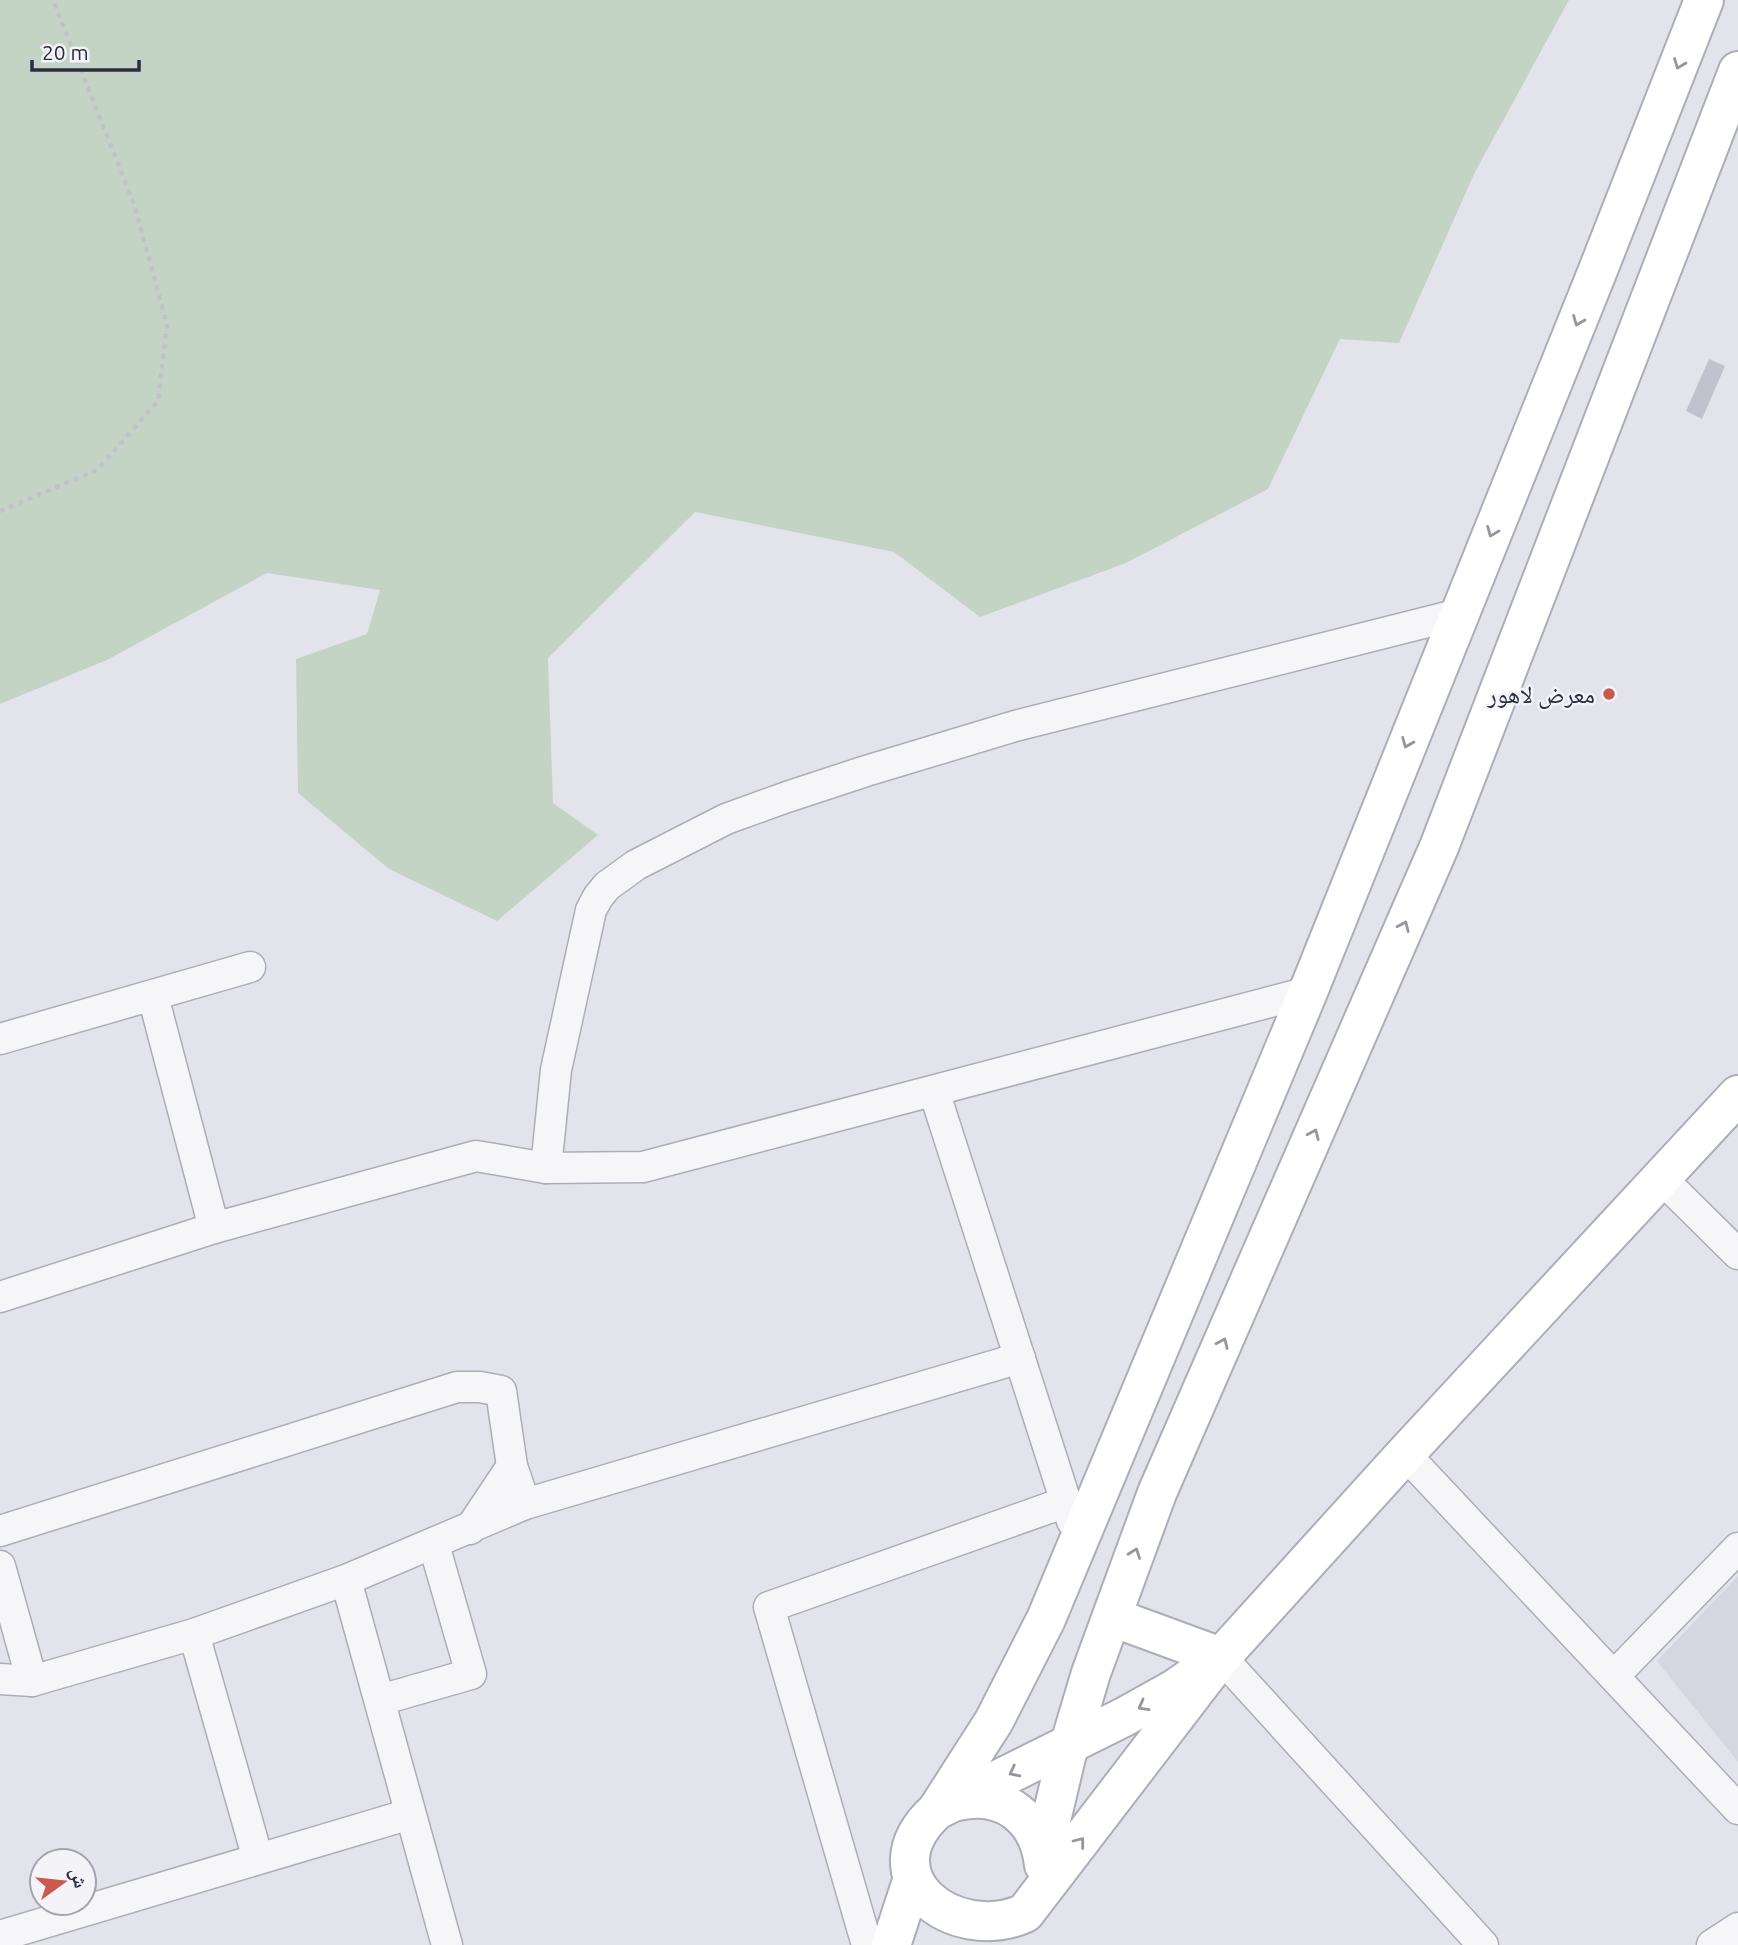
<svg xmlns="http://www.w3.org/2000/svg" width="1738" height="1945" viewBox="0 0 1738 1945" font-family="Ubuntu,'Noto Naskh Arabic',sans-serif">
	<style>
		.built { fill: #d5d6df }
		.green { fill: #c4d4c4 }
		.building { fill: #c0c2cd }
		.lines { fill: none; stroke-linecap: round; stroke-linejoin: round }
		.street-casing { stroke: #acadb8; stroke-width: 33 }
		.secondary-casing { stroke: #acadb8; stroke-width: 42 }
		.path { stroke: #c1c2c9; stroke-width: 4.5; stroke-dasharray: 5 5; stroke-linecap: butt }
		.street { stroke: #f6f6f9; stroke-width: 30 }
		.secondary { stroke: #fff; stroke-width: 38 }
		.oneway { stroke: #9596a0 }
		.poi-dot { fill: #ca5a4d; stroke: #f3f3f8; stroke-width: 2.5 }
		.labels { text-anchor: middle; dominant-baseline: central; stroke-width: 5; stroke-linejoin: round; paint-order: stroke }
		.poi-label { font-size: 24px; fill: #2b2e42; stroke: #f3f3f8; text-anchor: end }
	</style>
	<rect width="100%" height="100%" fill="#e3e4eb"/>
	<!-- built -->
	<polygon class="built" points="1738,1576 1738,1762 1657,1661"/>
	<!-- green -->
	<polygon class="green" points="0,0 1569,0 1475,172 1399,343 1340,339 1268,489 1126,563 980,617 894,552 695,512 548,658 553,803 598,835 497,921 389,869 298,793 296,659 367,634 380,590 267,573 107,660 0,704"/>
	<!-- building -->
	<polygon class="building" points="1709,359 1725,366 1702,419 1686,411"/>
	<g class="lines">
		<!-- street casing -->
		<g class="street-casing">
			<g id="street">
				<polyline points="153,996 214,1228"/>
				<polyline points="0,1039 250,967"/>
				<polyline points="934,1091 1072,1521"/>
				<polyline points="546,1168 556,1070 591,910 598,897 607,886 636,865 726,819 787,797 866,771 1015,726 1459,614"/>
				<polyline points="1660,1177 1738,1254"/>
				<polyline points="0,1297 214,1228 476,1156 546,1168 643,1167 1308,992"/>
				<polyline points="1405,1454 1738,1809"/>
				<polyline points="470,1529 512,1466"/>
				<polyline points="0,1531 457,1387 480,1387 501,1391 512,1466 525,1504"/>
				<polyline points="0,1566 32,1681"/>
				<polyline points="346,1580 447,1945"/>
				<polyline points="194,1634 258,1859"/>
				<polyline points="1221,1657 1483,1945"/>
				<polyline points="1615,1675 1738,1548"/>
				<polyline points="0,1679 32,1681 194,1634 346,1580 525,1504 1020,1358"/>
				<polyline points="380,1700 471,1674 434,1545"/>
				<polyline points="0,1936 410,1814"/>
				<polyline points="867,1945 769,1607 1066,1502"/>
				<polyline points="1712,1945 1738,1928"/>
			</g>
		</g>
		<!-- secondary casing -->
		<g class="secondary-casing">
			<g id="secondary">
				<polyline points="1112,1617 1221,1657"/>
				<path d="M1221,1657L1176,1688L1124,1717L937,1810C864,1876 954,1945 1025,1913L1221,1657L1405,1454L1738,1095"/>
				<path d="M958,1801C1004,1791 1039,1818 1044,1865"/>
				<polyline points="937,1810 994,1721 1046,1619 1308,992 1598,270 1704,0"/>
				<polyline points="1043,1854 1066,1757 1091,1673 1157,1493 1439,847 1738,71"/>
				<polyline points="891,1945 911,1884"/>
			</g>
		</g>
		<!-- path -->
		<polyline class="path" points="0,511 97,470 158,401 167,325 134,204 53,0"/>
		<!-- street -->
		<use href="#street" class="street"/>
		<!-- secondary -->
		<use href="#secondary" class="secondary"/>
	</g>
	<!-- one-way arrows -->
	<defs><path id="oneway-chevron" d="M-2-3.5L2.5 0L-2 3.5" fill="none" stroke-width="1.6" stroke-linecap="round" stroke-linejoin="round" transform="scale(1.75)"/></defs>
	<g class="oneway">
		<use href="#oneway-chevron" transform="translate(1679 64) rotate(111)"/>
		<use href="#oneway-chevron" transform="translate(1578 321) rotate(112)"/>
		<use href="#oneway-chevron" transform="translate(1492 532) rotate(112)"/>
		<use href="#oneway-chevron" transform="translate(1407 743) rotate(112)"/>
		<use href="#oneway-chevron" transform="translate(1404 926) rotate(-66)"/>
		<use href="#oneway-chevron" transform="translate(1314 1134) rotate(-66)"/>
		<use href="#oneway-chevron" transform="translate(1223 1343) rotate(-66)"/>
		<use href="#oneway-chevron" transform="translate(1135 1553) rotate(-70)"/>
		<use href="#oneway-chevron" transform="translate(1143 1706) rotate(151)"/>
		<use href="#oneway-chevron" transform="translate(1014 1772) rotate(153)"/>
		<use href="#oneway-chevron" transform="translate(1080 1842) rotate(-52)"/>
	</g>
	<!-- markers -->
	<circle class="poi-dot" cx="1609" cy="694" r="7"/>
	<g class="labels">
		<!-- poi labels -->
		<g class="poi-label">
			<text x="1595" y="694">معرض لاهور</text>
		</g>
	</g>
	<!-- north arrow -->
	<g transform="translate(63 1882) rotate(75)"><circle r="33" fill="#f3f3f8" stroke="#a3a4af" stroke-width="2"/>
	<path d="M0-5L12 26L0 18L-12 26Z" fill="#ca5a4d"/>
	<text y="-10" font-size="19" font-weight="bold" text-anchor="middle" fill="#2b2e42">ش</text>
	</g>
	<!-- scale -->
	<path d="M32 60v10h107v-10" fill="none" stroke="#2b2e42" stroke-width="3.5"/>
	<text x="42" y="60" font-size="21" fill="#2b2e42" stroke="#f3f3f8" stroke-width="5" paint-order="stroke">20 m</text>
</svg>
